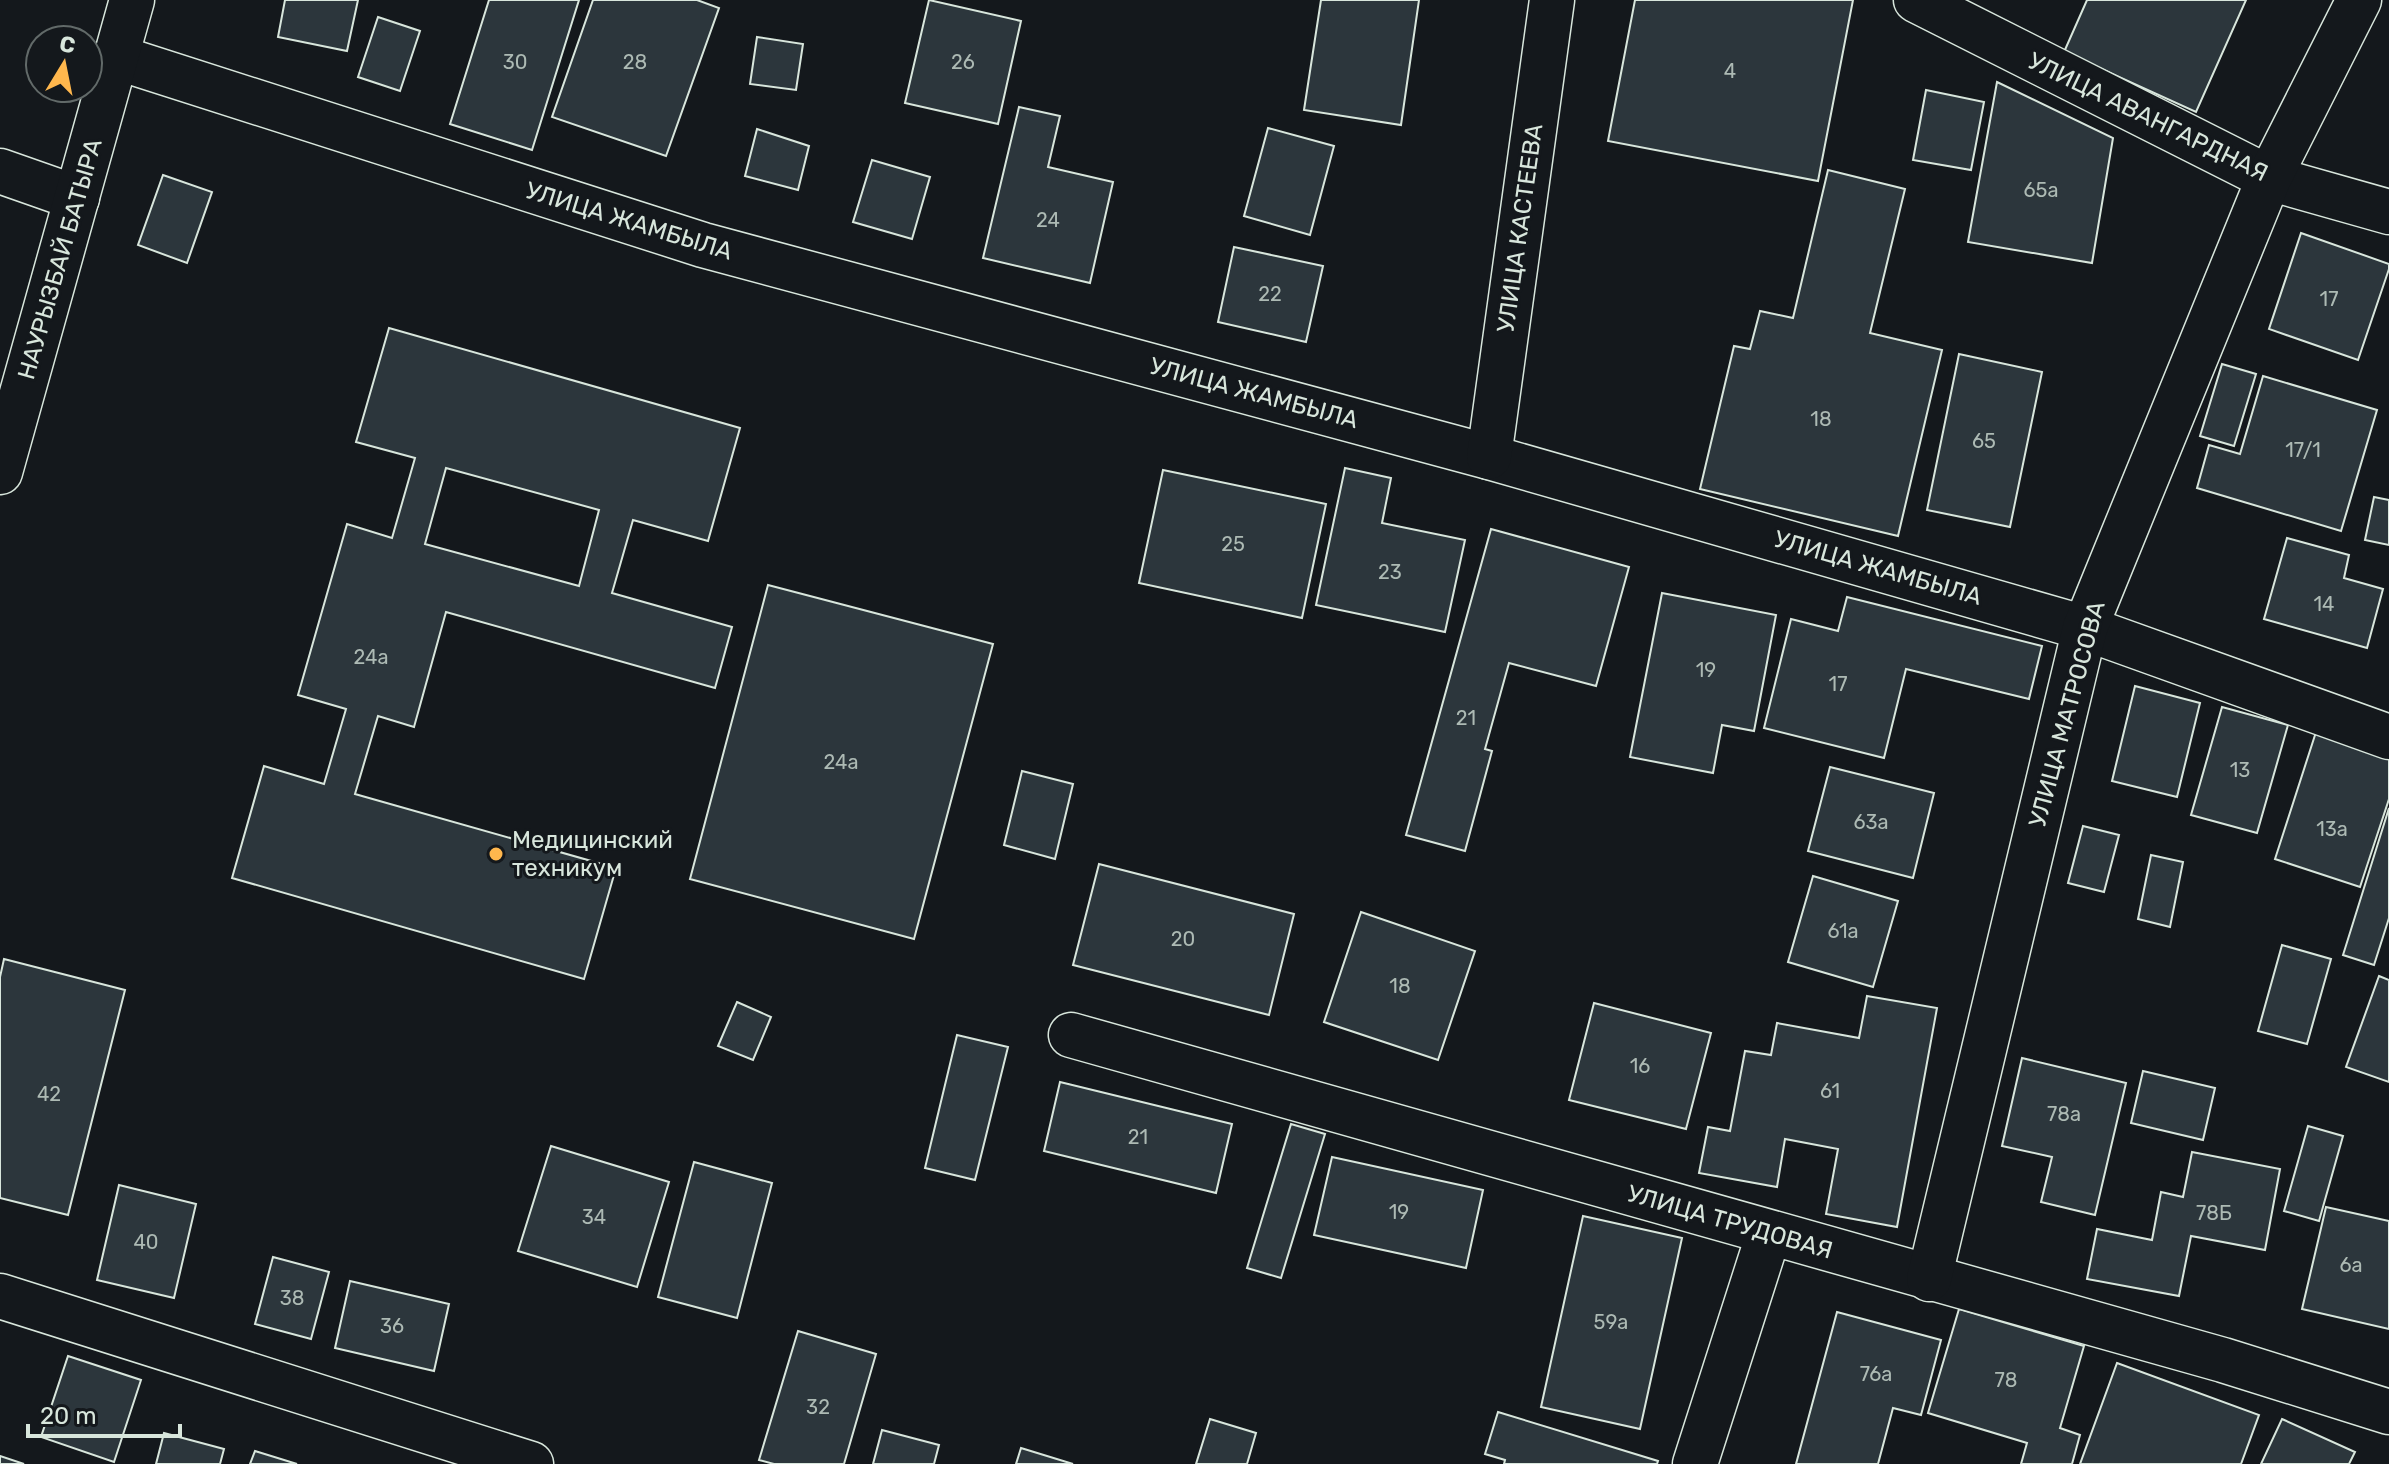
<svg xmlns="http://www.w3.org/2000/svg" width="2389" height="1464" viewBox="0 0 2389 1464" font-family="Rubik,sans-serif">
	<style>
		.building { fill: #2c363c; stroke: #d8e6dc; stroke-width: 2; fill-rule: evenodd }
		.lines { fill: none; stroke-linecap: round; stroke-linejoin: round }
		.minor-casing { stroke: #d8e6dc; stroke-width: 47 }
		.major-casing { stroke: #d8e6dc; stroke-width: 47 }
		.minor { stroke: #14181c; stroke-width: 44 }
		.major { stroke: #14181c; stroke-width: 44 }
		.poi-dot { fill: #ffb74d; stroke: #14181c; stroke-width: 3 }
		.labels { text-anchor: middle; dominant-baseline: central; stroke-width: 6; stroke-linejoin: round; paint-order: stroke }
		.number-label { font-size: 20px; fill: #adbab4 }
		.street-label { font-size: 24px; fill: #d8e6dc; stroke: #14181c }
		.poi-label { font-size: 24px; fill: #d8e6dc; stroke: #14181c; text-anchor: start }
	</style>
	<rect width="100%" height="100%" fill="#14181c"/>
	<!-- building -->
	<g class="building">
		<polygon points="285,0 358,0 347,51 278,37"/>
		<polygon points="489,0 579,0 532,150 450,124"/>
		<polygon points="593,0 697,0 719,8 666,156 552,117"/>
		<polygon points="929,0 1021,21 998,124 905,103"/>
		<polygon points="1321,0 1419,0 1401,125 1304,110"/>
		<polygon points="1635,0 1853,0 1818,181 1608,141"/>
		<polygon points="2087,0 2246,0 2196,112 2064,52"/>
		<polygon points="378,17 420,31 400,91 358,77"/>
		<polygon points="757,37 803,44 796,90 750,84"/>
		<polygon points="1997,82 2113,138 2092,263 1968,242"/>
		<polygon points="1926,90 1984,102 1971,170 1913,160"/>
		<polygon points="1019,107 1060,116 1048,167 1113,182 1090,283 983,258"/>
		<polygon points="1268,128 1334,146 1310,235 1244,216"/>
		<polygon points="757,129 809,146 798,190 745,176"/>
		<polygon points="872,160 930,177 912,239 853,222"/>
		<polygon points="1828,170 1905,189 1870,333 1942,350 1898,536 1700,489 1734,346 1750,349 1760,311 1793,318"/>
		<polygon points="163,175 212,192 187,263 138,245"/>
		<polygon points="2301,233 2389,264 2389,269 2358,360 2269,329"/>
		<polygon points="1234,247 1323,266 1306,342 1218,322"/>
		<path d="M389,328L740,428L708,541L633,520L612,593L732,627L715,688L446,612L414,727L378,716L355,794L616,868L584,979L232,878L264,766L324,784L346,709L298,695L347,524L392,538L415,458L356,442ZM446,468L599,510L579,586L425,544Z"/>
		<polygon points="1959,354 2042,372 2010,527 1927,510"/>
		<polygon points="2222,364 2256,374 2234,446 2200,436"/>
		<polygon points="2263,376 2377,410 2341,531 2197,488 2209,445 2240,454"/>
		<polygon points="1345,468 1391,478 1382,523 1465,540 1445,632 1316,605"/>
		<polygon points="1163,470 1326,504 1302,618 1139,583"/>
		<polygon points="2374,497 2389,500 2389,545 2365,540"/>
		<polygon points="1491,529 1629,567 1596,686 1509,663 1485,749 1492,751 1465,851 1406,835"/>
		<polygon points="2287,538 2349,555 2344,578 2383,589 2367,648 2264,619"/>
		<polygon points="768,585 993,644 914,939 690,879"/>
		<polygon points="1662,593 1776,615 1754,731 1722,725 1713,773 1630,757"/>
		<polygon points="1847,597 2042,646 2029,699 1906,669 1884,758 1764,728 1791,619 1838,631"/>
		<polygon points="2135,686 2200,703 2177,797 2112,781"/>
		<polygon points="2222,707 2288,725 2257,833 2191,815"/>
		<polygon points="2316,732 2389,755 2389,799 2360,887 2275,859"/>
		<polygon points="1830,767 1934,793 1913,878 1808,851"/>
		<polygon points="1022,771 1073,784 1055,859 1004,845"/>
		<polygon points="2389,808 2389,918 2374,965 2343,955"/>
		<polygon points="2083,826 2119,835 2104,892 2068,883"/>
		<polygon points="2151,855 2183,862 2170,927 2138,919"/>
		<polygon points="1099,864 1294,914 1269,1015 1073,965"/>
		<polygon points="1813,876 1898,901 1873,987 1788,962"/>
		<polygon points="1361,912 1475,951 1438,1060 1324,1022"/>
		<polygon points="2282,945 2331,959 2307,1044 2258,1031"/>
		<polygon points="4,959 125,990 68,1215 0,1198 0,977"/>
		<polygon points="2379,976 2389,980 2389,1082 2346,1067"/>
		<polygon points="1867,996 1937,1008 1897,1227 1826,1214 1838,1149 1785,1139 1777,1187 1699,1173 1708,1127 1730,1131 1745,1051 1771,1055 1777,1023 1859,1038"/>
		<polygon points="737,1002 771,1017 753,1060 718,1046"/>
		<polygon points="1594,1003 1711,1033 1686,1129 1569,1100"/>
		<polygon points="957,1035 1008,1047 975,1180 925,1168"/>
		<polygon points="2022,1058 2126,1083 2095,1215 2041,1202 2052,1157 2002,1146"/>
		<polygon points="2143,1071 2215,1088 2203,1140 2131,1123"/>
		<polygon points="1060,1082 1232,1124 1216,1193 1044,1151"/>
		<polygon points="1291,1124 1325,1134 1281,1278 1247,1268"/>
		<polygon points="2308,1126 2343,1136 2319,1221 2284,1211"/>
		<polygon points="551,1146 669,1182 637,1287 518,1251"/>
		<polygon points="2192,1152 2280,1169 2265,1250 2191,1236 2179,1296 2087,1279 2097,1229 2152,1240 2161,1192 2183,1197"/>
		<polygon points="1332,1157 1483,1190 1466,1268 1314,1235"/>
		<polygon points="694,1162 772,1183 737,1318 658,1297"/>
		<polygon points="119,1185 196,1204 174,1298 97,1280"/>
		<polygon points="2326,1207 2389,1221 2389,1329 2302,1309"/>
		<polygon points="1583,1216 1682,1238 1640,1429 1541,1407"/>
		<polygon points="273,1257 329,1272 311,1339 255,1324"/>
		<polygon points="350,1281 449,1304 434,1371 335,1348"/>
		<polygon points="1959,1309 2084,1346 2060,1428 2080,1435 2072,1464 2021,1464 2027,1443 1928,1413"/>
		<polygon points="1837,1312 1941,1340 1921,1415 1893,1408 1878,1464 1796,1464"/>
		<polygon points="798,1331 876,1354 844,1464 774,1464 759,1460"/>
		<polygon points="68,1356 141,1380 114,1462 41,1437"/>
		<polygon points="2117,1363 2259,1415 2241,1464 2080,1464"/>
		<polygon points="1498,1412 1658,1461 1657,1464 1504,1464 1505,1460 1485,1454"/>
		<polygon points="1210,1419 1256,1433 1247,1464 1196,1464"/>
		<polygon points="2282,1419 2355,1452 2349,1464 2261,1464"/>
		<polygon points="882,1430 939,1445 934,1464 873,1464"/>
		<polygon points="164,1433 224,1449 220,1464 156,1464"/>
		<polygon points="1021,1448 1073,1464 1016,1464"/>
		<polygon points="255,1451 297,1464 250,1464"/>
		<polygon points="0,1456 24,1464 0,1464"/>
	</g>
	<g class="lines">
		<!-- minor casing -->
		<g class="minor-casing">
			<g id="minor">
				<polyline points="1916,0 2269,178 2389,212"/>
				<polyline points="116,57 703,245 1489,457 2085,628 2389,737"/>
				<polyline points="0,171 77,198"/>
				<polyline points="1489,457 1552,0"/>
				<polyline points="1071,1035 2223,1360 2389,1412"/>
				<polyline points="1929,1279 2085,628 2269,178 2359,0"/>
				<polyline points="0,1296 531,1464"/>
				<polyline points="1695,1464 1769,1233"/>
			</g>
		</g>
		<!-- major casing -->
		<g class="major-casing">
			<polyline id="major" points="0,472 132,0"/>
		</g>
		<!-- minor -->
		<use href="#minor" class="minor"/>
		<!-- major -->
		<use href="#major" class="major"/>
	</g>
	<!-- markers -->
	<circle class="poi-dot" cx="496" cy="854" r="8"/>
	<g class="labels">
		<!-- number labels -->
		<g class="number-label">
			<text x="515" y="62">30</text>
			<text x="635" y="62">28</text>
			<text x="963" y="62">26</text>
			<text x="1730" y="71">4</text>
			<text x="2041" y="190">65а</text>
			<text x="1048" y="220">24</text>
			<text x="1270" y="294">22</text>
			<text x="2329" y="299">17</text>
			<text x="1821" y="419">18</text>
			<text x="1984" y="441">65</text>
			<text x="2303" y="450">17/1</text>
			<text x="1233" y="544">25</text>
			<text x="1390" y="572">23</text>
			<text x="2324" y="604">14</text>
			<text x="371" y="657">24а</text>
			<text x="1706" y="670">19</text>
			<text x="1838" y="684">17</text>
			<text x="1466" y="718">21</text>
			<text x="841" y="762">24а</text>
			<text x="2240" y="770">13</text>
			<text x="1871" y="822">63а</text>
			<text x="2332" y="829">13а</text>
			<text x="1843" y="931">61а</text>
			<text x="1183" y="939">20</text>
			<text x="1400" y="986">18</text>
			<text x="1640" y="1066">16</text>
			<text x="1830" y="1091">61</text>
			<text x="49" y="1094">42</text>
			<text x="2064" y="1114">78а</text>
			<text x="1138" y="1137">21</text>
			<text x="1399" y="1212">19</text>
			<text x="2214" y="1213">78Б</text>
			<text x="594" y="1217">34</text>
			<text x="146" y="1242">40</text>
			<text x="2351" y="1265">6а</text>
			<text x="292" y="1298">38</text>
			<text x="1611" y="1322">59а</text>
			<text x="392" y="1326">36</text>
			<text x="1876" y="1374">76а</text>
			<text x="2006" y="1380">78</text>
			<text x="818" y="1407">32</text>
		</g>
		<!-- street labels -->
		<g class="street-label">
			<text transform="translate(2148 117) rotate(26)">УЛИЦА АВАНГАРДНАЯ</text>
			<text transform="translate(629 221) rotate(17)">УЛИЦА ЖАМБЫЛА</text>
			<text transform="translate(1520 228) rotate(-82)">УЛИЦА КАСТЕЕВА</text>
			<text transform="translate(60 259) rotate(-74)">НАУРЫЗБАЙ БАТЫРА</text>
			<text transform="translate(1254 393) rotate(15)">УЛИЦА ЖАМБЫЛА</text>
			<text transform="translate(1878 568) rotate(16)">УЛИЦА ЖАМБЫЛА</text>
			<text transform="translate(2067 714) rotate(-75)">УЛИЦА МАТРОСОВА</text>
			<text transform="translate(1730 1222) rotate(16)">УЛИЦА ТРУДОВАЯ</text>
		</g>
		<!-- poi labels -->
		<g class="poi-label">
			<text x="512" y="840">Медицинский<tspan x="512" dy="28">техникум</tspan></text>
		</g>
	</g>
	<!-- north arrow -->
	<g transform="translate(64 64) rotate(10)"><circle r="38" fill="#14181c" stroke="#626a69" stroke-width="2"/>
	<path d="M0-6L14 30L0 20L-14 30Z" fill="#ffb74d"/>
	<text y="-12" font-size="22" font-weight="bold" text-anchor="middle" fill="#d8e6dc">С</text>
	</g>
	<!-- scale -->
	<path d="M28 1424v12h152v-12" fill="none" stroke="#d8e6dc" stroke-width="4"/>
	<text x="40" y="1424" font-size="24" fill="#d8e6dc" stroke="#14181c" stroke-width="6" paint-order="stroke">20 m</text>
</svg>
